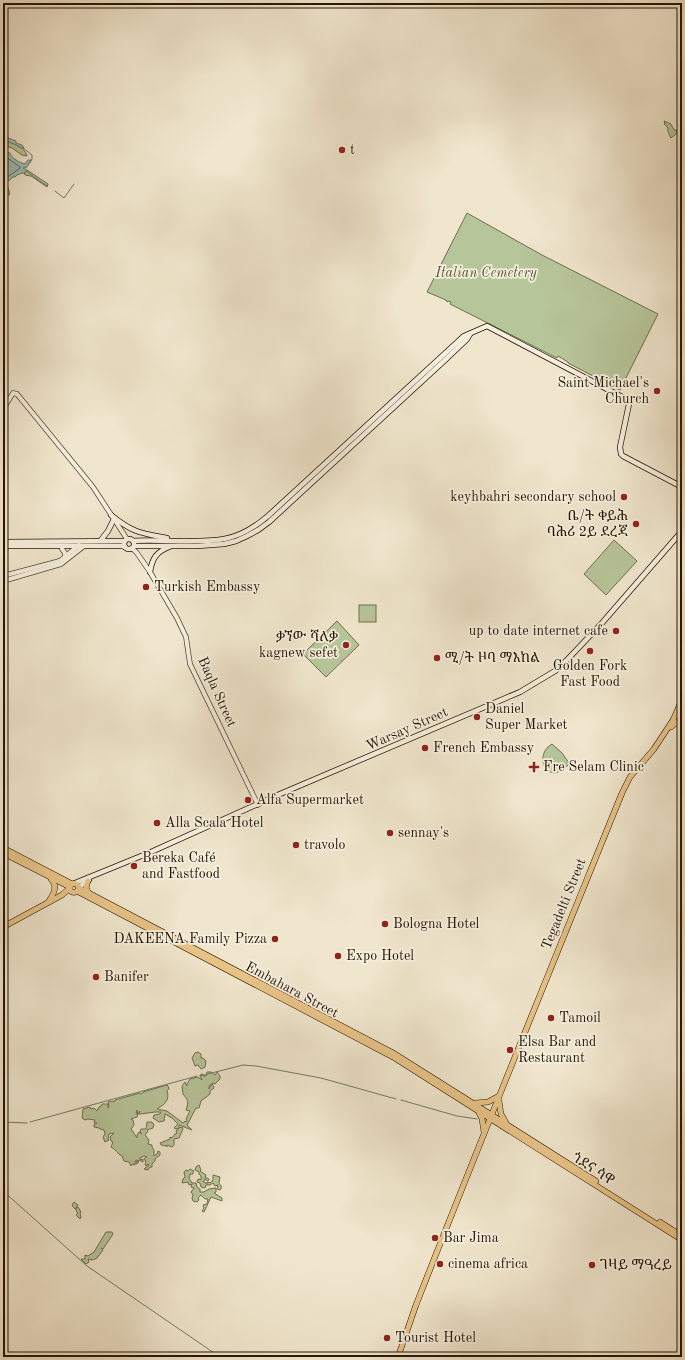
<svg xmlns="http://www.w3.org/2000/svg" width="685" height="1360" viewBox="0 0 685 1360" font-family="'Old Standard TT','Noto Serif Ethiopic',serif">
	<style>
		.green { fill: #b7c69a; stroke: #6e6e4e }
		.water { fill: #9ac0b6; stroke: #6c7c6e }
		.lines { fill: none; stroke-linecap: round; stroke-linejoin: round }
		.shore { stroke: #606a5c; stroke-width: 1 }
		.stream { stroke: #6c7c6e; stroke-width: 1 }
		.tertiary-casing { stroke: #584936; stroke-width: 5.5 }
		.secondary-casing { stroke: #261503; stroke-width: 6 }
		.primary-casing { stroke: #261503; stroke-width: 6 }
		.tertiary { stroke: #f5efde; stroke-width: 4 }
		.secondary { stroke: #f5efde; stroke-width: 4.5 }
		.primary { stroke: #e8c386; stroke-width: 5 }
		.poi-dot { fill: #8f2418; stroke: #f5efde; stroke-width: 1.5 }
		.labels { text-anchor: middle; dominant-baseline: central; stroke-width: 3.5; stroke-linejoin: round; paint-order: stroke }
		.poi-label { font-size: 14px; fill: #261503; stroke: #f5efde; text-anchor: start }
		.park-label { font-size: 14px; font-style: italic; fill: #595338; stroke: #f5efde }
		.street-label { font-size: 14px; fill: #261503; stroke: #f5efde }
	</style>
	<rect width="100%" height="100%" fill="#f0e6cd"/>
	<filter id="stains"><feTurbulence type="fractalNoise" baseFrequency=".005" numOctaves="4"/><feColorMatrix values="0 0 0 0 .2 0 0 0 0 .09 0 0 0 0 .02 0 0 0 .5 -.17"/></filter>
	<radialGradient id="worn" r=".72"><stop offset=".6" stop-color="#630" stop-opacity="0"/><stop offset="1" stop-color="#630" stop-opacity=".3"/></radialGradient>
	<!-- green -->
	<g class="green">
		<path d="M664,121L671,124L674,130H677L676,134L671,138C670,136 667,131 668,128L664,124H665Z"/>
		<path d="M3,140C12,142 25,147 27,156L22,155L12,148L3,145Z"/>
		<polygon points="27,170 48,184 47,187 31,176 25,175 24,173 25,173"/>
		<polygon points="467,213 542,255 658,314 620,390 568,363 568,362 558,356 557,358 450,304 451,302 448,301 448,302 446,301 446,300 427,292"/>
		<polygon points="614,540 637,561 606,595 584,574"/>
		<rect x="359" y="605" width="17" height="17"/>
		<polygon points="337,621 359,645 326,677 303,654"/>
		<path d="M552,744L562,753L569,763V764C566,767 562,771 558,772C543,777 536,753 552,744Z"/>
		<polygon points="198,1052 201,1054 201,1058 203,1058 206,1061 205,1067 201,1069 198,1065 195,1066 192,1058 195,1053"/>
		<path d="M207,1072H211L215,1075L217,1072L220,1076V1079L215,1084L213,1083L209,1086V1089L212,1084L213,1085L214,1088L210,1091V1094L201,1101L199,1108H196L187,1125L192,1130L179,1125V1128L182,1127L183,1129L179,1138L174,1139V1145L172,1147L167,1145V1147L166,1146L161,1145L160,1143L170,1139V1137L172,1138L175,1134L177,1133L176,1131L179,1128L176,1129L174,1128L178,1124L172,1118L165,1114L164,1121L159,1122L153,1118L154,1115L160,1114L161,1112H155L140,1114H139L140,1111L138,1114L137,1110L136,1114H138L137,1117L131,1119L133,1120L134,1125L131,1129L137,1138V1135L139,1132L142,1134L140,1132L141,1129H146L147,1122H152L154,1125L153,1128L147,1130L148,1131L145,1135L149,1140L148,1144L152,1145V1147L154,1150V1156L157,1154L158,1151L160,1152V1155L155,1159V1161L152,1164V1167H150L148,1170L144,1169L149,1165L148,1164L146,1166L145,1164L146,1162L144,1159L147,1157L144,1156L140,1158V1160L143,1159V1162L139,1160L138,1163L136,1164V1162L138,1161L137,1160L135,1161V1165H134L132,1164L131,1166L129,1162L124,1161L122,1156C117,1154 116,1149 111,1147L113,1142L111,1141L110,1137L114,1133L109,1134L108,1139L109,1140L105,1142L103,1137L105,1134L104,1130L100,1129L99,1128L94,1127V1125L97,1123H94L95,1120L88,1119L85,1120L82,1118L83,1109L90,1107L91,1109L94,1108L97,1111L99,1107L101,1106L102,1104H108V1108L109,1106L108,1102L113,1101L114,1102L115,1100L140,1093L142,1094L143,1092L167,1085L168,1086L169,1089L167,1091C170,1099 165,1105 158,1108L157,1109L167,1111L183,1123L185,1121L186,1122L187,1121L186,1119L190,1111L186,1110C189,1102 188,1100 183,1094L182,1086L185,1082L187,1086V1084L190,1079L198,1077L202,1080L200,1075L203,1074V1076H206Z"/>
		<path d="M199,1165L201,1170L200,1171L206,1175L205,1178H208L209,1180L207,1181L205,1179L203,1182H205L206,1184H207V1182L210,1183L213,1180V1175L220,1177L219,1183C220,1185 223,1187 220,1190L217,1189L218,1185L215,1186L213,1183L210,1185H206L205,1188L201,1187L200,1183L197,1182L198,1179L201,1180V1176L199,1174V1172L195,1170L196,1167Z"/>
		<polygon points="190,1169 194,1171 193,1172 193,1174 190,1174 189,1178 192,1183 196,1183 197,1187 200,1189 200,1192 204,1192 209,1189 216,1188 216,1192 214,1193 222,1198 222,1201 211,1197 204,1212 202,1211 204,1208 203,1205 207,1204 208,1199 205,1199 201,1195 198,1198 199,1200 197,1202 193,1201 192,1198 193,1195 191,1192 194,1188 191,1187 192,1184 189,1185 188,1182 182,1183 183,1179 185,1177 184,1172 186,1170 188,1171"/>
		<polygon points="74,1202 78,1205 76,1208 78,1207 81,1212 80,1213 81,1217 80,1219 76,1215 78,1213 76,1211 76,1208 75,1209 72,1205"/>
		<polygon points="106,1232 112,1232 113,1234 103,1249 101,1248 103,1250 97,1258 93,1260 88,1259 89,1262 86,1264 81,1259 85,1259 85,1255 88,1256 94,1252"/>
	</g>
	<!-- water -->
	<g class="water">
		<polygon points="3,136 16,141 16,143 22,145 24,148 22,148 14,144 3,140"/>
		<path d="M3,151L10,153C11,158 20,163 25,164L28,160H31L27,167L23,168L27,170L26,172L17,175L15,177H12V178L6,183V187L8,188L10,194L3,200Z"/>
	</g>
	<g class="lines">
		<!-- shore -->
		<polyline class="shore" points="3,156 6,157 20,167 19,169 3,180"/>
		<!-- stream -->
		<g class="stream">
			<polyline points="23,148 32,155 32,159 30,163"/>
			<polyline points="26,171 47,186"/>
			<polyline points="55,191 64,198 74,184"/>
			<polyline points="200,1076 243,1065 256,1066 321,1078 396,1099"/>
			<polyline points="401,1100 457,1116 477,1119"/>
			<polyline points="3,1122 27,1123"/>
			<polyline points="30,1122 197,1076"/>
			<polyline points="3,1191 87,1266 220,1357"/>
		</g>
		<!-- tertiary casing -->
		<g class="tertiary-casing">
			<g id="tertiary">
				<polyline points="3,409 13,393 17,394 93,487 127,539"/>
				<polyline points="132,548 137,553 150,572 177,618 186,637 190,664 258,805"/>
				<polyline points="62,549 65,553 65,557"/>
				<polyline points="3,576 56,562 61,560 79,545"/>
				<polyline points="3,581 61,564 84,546"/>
				<polyline points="677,1235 682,1225"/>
			</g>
		</g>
		<!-- secondary casing -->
		<g class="secondary-casing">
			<g id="secondary">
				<path d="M111,515C133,533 141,533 167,538"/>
				<circle cx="129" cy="544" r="5"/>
				<polyline points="101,540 108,531 114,519"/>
				<path d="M133,541C162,539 196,544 224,539C241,536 255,527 268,516L464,336L487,326L626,399L629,404L620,447L621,454L623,456L682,487"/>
				<polyline points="3,542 125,541"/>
				<polyline points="3,546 122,546 125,547"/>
				<polyline points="134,546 197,546 224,544 236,541 247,536 258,530 269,522 445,360 467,339 470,334"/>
				<path d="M150,572C152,559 156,552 169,547"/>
				<polyline points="75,883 151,852 280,794 520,692 555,671 566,661 602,623 682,531"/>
				<polyline points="79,887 89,880"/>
			</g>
		</g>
		<!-- primary casing -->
		<g class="primary-casing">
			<g id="primary">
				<path d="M682,703C677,706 677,712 682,715"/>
				<polyline points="671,727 682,718"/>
				<polyline points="3,848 72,884"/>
				<polyline points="3,853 70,887"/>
				<polyline points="88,881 86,887 88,892"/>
				<circle cx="74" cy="888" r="4.5"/>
				<polyline points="79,888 395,1054 596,1181"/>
				<polyline points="77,891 393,1057 682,1240"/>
				<path d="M49,901C54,893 58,887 51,879"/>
				<polyline points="3,927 62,895 70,888"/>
				<polyline points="499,1101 501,1114 506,1123"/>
				<polyline points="475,1103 488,1102 499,1096"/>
				<polyline points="479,1113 482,1119 484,1132"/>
				<polyline points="660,1222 682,1236"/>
				<path d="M398,1357C404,1340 410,1322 416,1305C483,1134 553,963 622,793L630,777L654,749L673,720L678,709"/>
			</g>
		</g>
		<!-- tertiary -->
		<use href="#tertiary" class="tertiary"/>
		<!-- secondary -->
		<use href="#secondary" class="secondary"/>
		<!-- primary -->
		<use href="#primary" class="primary"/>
	</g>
	<!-- markers -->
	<g class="poi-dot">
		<circle cx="342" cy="150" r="4"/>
		<circle cx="657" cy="391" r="4"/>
		<circle cx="624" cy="497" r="4"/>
		<circle cx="636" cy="524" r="4"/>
		<circle cx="146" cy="587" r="4"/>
		<circle cx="616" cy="631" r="4"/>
		<circle cx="346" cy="645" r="4"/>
		<circle cx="590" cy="651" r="4"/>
		<circle cx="437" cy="658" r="4"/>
		<circle cx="477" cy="717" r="4"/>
		<circle cx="425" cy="748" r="4"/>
		<path d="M532 761h4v4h4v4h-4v4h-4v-4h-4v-4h4z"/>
		<circle cx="248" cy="800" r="4"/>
		<circle cx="157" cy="823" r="4"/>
		<circle cx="390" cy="833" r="4"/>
		<circle cx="296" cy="845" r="4"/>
		<circle cx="134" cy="866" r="4"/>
		<circle cx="385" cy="924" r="4"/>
		<circle cx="275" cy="939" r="4"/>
		<circle cx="338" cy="956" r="4"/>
		<circle cx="96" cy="977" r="4"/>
		<circle cx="551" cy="1018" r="4"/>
		<circle cx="510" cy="1050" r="4"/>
		<circle cx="435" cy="1238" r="4"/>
		<circle cx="440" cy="1264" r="4"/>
		<circle cx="592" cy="1265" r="4"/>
		<circle cx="387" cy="1338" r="4"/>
	</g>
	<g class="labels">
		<!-- poi labels -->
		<g class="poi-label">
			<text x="350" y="150">t</text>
			<text x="649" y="383" text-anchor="end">Saint Michael's<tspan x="649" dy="16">Church</tspan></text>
			<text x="616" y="497" text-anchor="end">keyhbahri secondary school</text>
			<text x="628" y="516" text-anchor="end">ቤ/ት ቀይሕ<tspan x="628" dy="16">ባሕሪ 2ይ ደረጃ</tspan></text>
			<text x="154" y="587">Turkish Embassy</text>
			<text x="608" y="631" text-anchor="end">up to date internet cafe</text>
			<text x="338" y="637" text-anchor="end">ቃኘው ሻለቃ<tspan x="338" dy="16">kagnew sefet</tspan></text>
			<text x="445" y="658">ሚ/ት ዞባ ማእከል</text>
			<text x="590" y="666" text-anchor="middle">Golden Fork<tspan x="590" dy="16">Fast Food</tspan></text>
			<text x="485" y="709">Daniel<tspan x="485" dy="16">Super Market</tspan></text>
			<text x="433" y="748">French Embassy</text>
			<text x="543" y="767">Fre Selam Clinic</text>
			<text x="256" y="800">Alfa Supermarket</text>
			<text x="165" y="823">Alla Scala Hotel</text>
			<text x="398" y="833">sennay's</text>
			<text x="304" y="845">travolo</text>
			<text x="142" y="858">Bereka Café<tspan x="142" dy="16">and Fastfood</tspan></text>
			<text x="393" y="924">Bologna Hotel</text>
			<text x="267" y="939" text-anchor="end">DAKEENA Family Pizza</text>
			<text x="346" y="956">Expo Hotel</text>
			<text x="104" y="977">Banifer</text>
			<text x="559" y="1018">Tamoil</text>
			<text x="518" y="1042">Elsa Bar and<tspan x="518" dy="16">Restaurant</tspan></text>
			<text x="443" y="1238">Bar Jima</text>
			<text x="448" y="1264">cinema africa</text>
			<text x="600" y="1265">ገዛይ ማዓረይ</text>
			<text x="395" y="1338">Tourist Hotel</text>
		</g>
		<!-- park labels -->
		<g class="park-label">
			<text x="486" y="273">Italian Cemetery</text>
		</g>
		<!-- street labels -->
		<g class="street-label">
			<text transform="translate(217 692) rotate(66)">Baqla Street</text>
			<text transform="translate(407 729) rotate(-24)">Warsay Street</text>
			<text transform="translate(564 904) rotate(-68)">Tegadelti Street</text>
			<text transform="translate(292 990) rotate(28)">Embahara Street</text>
			<text transform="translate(593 1169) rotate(33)">ጎደና ሳዋ</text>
		</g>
	</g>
	<!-- margin -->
	<rect width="685" height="1360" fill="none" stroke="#f0e6cd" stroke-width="16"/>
	<rect x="4" y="4" width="677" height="1352" fill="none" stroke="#261503" stroke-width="2"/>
	<rect x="8" y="8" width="669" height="1344" fill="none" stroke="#261503"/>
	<rect width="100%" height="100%" filter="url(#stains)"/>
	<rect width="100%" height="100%" fill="url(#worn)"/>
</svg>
